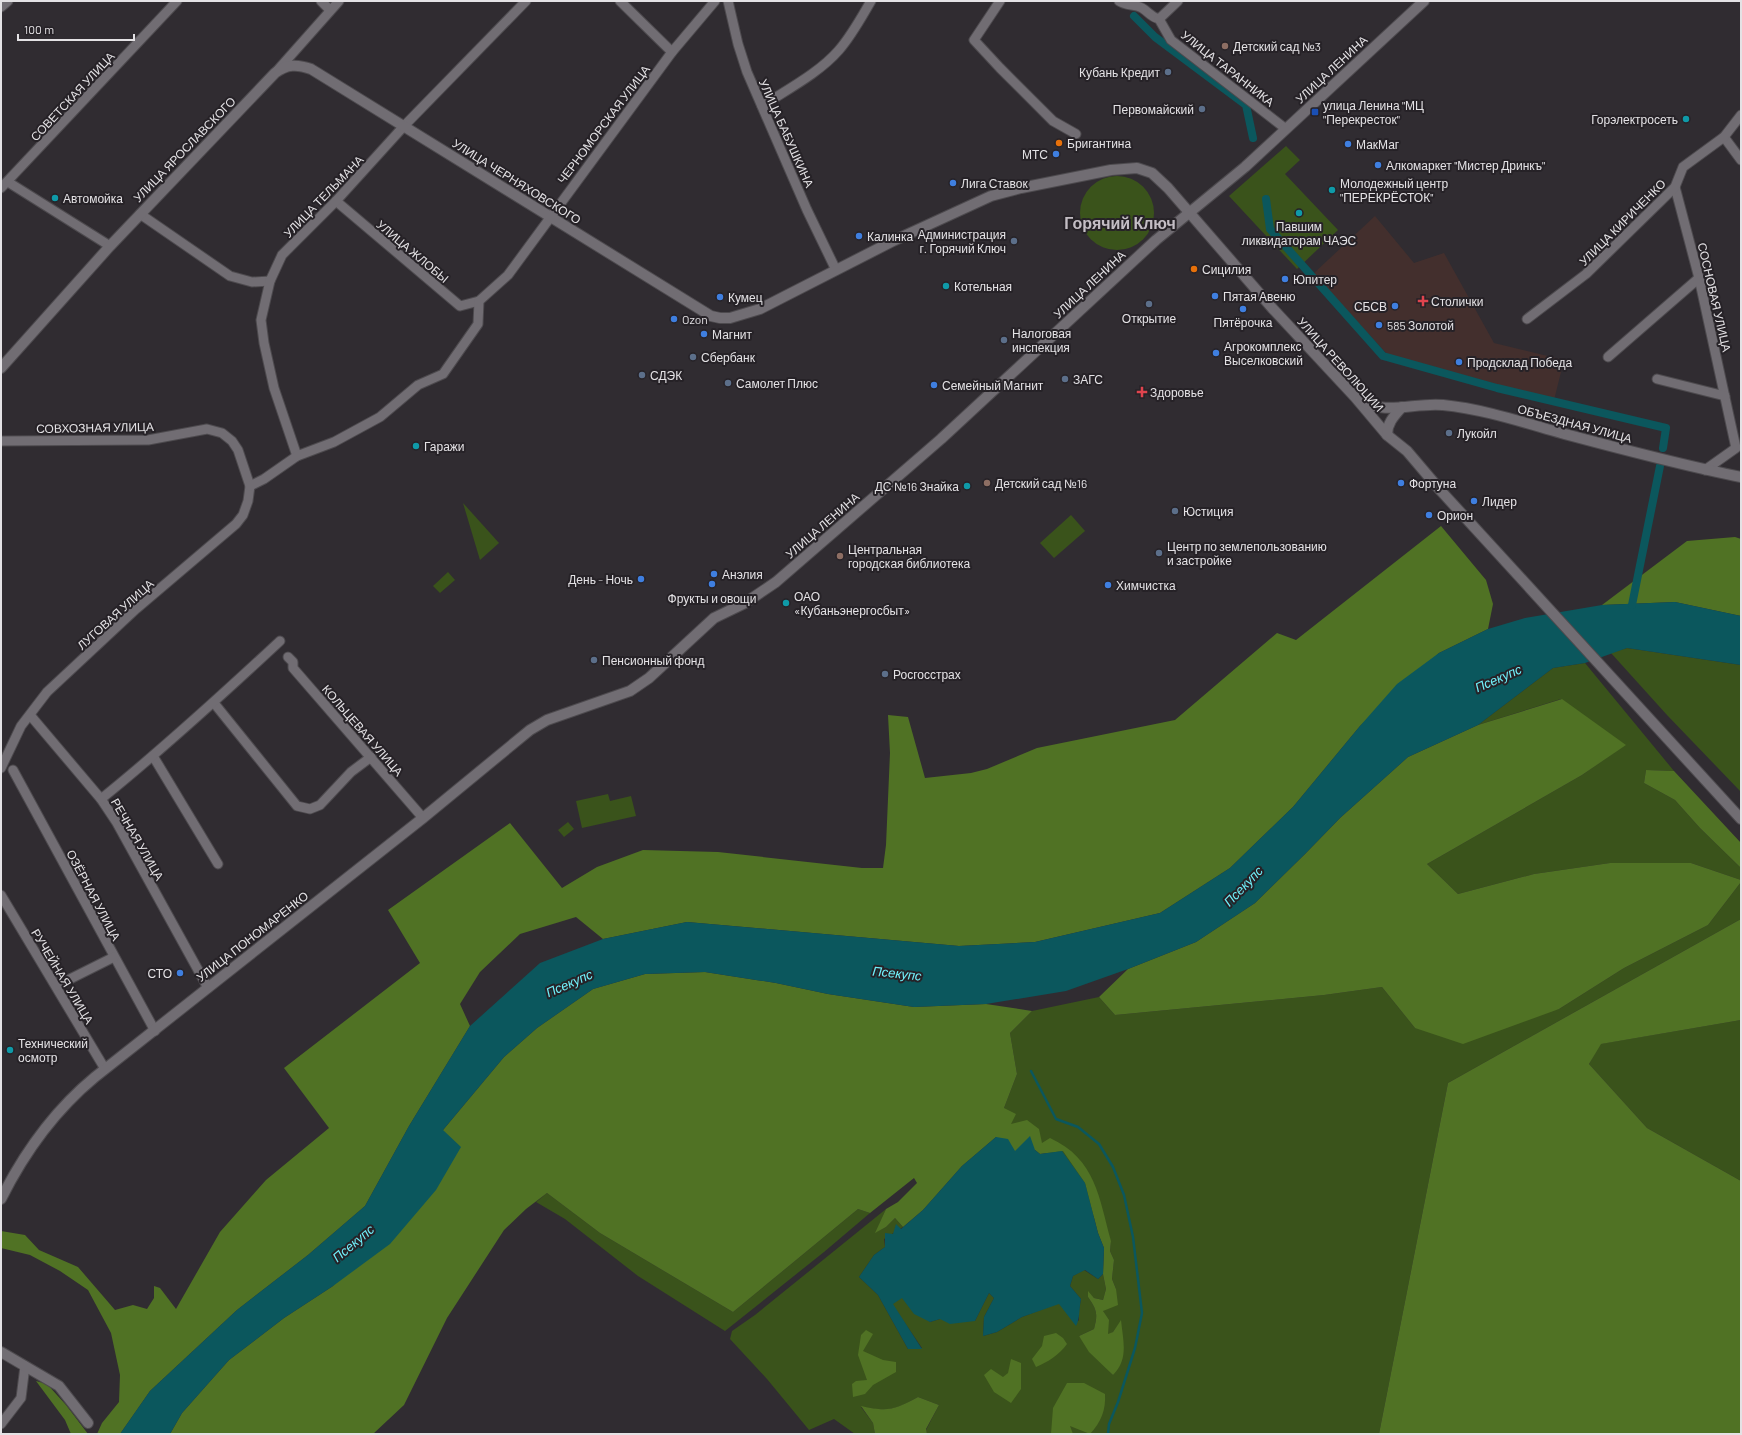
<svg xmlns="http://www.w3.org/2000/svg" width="1742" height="1435" viewBox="0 0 1742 1435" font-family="Barlow,sans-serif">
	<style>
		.commercial { fill: #432f2d }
		.green { fill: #3a531b }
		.forest { fill: #507224 }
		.water { fill: #0b575d }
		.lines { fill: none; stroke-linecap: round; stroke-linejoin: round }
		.stream { stroke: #0b575d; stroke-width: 2.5 }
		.canal { stroke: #0b575d; stroke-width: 8 }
		.minor-casing { stroke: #4d4a4e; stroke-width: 11 }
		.tertiary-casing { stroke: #4d4a4e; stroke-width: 12 }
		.minor { stroke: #716d73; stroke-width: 9 }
		.tertiary { stroke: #716d73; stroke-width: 10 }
		.education-dot { fill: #8d6e63; stroke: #262227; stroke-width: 1.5 }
		.service-dot { fill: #5c6f8a; stroke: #262227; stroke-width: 1.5 }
		.transit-dot { fill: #1a4fb4; stroke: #262227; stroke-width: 1.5 }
		.culture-dot { fill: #0f9aa8; stroke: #262227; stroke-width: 1.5 }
		.food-dot { fill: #e8710a; stroke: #262227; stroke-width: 1.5 }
		.shop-dot { fill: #3f7fe0; stroke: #262227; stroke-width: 1.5 }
		.health-dot { fill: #e0444e; stroke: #262227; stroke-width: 1.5 }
		.labels { text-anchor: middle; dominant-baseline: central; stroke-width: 4; stroke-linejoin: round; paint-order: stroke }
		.poi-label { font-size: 12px; fill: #e4e2e5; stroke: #262227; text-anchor: start }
		.street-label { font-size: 12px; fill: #e4e2e5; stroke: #262227 }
		.water-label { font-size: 13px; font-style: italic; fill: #71f2fc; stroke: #262227 }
		.district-label { font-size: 16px; font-weight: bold; fill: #c4bec5; stroke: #262227 }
	</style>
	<rect width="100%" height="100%" fill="#302c31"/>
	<!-- commercial -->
	<polygon class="commercial" points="1375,216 1414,263 1444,253 1494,343 1564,360 1554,400 1387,354 1313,274"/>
	<!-- green -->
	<g class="green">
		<polygon points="1286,146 1300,160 1285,174 1338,230 1297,269 1229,196"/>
		<circle cx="1117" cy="213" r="37"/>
		<polygon points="463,503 499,543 480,560"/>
		<polygon points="1071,515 1085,531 1054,558 1040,543"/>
		<polygon points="448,572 455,580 440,593 433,586"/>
		<polygon points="1627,648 1741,665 1741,792 1667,715 1611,653"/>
		<polygon points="1585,663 1674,771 1646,770 1644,783 1675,800 1700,828 1741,868 1741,880 1691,863 1610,863 1534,874 1458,894 1427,864 1582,775 1625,745 1561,699 1478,725 1553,668"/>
		<polygon points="608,794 610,801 631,796 636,816 582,828 576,801"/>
		<polygon points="568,822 574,829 564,837 558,830"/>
		<path d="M1741,882V919L1448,1083L1379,1434H927L926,1430L939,1405L918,1397C895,1410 888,1412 861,1407L873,1423L875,1434H855L834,1419L809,1430L767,1379L730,1339L732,1331L755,1315L886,1209L876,1232L886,1227L895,1218L903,1227L884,1239L885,1247L874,1255L859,1277L878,1295L908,1349L922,1348L892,1304L902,1297L930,1322L940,1319L975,1321L989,1293L994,1298L984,1317L983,1336L997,1332L1022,1317L1059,1303L1079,1321V1310L1081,1299L1070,1286L1073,1276L1084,1270L1098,1279L1103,1274L1106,1289L1103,1300L1094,1298L1088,1292V1297C1097,1310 1098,1314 1094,1329L1079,1336L1113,1375L1121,1321L1113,1332L1108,1335L1103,1311L1116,1289L1112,1279L1114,1260L1110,1251L1111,1241L1042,1143L1011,1124L1004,1108L1017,1074L1010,1033L1032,1011L1099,997L1115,1015L1324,995L1382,987L1415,1028L1559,1009L1624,968L1708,925Z"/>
		<polygon points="1741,1020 1741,1181 1647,1128 1589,1064 1600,1044"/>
		<polygon points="547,1193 600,1233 733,1312 858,1209 870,1213 824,1252 725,1331 638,1276 565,1219 536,1202"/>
	</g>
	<!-- forest -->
	<g class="forest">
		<polygon points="1441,526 1486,580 1493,604 1488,629 1439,653 1360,726 1293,807 1230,868 1160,913 1035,942 959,946 687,922 603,939 576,917 520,934 480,972 460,1004 470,1026 409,1126 365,1206 308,1255 237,1310 150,1391 120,1434 97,1434 102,1423 119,1402 120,1375 111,1333 88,1290 60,1271 30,1255 1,1248 1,1231 25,1235 39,1250 78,1267 115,1310 133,1305 147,1309 154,1298 154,1286 160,1288 176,1309 220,1232 266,1180 329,1128 284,1068 420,963 388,910 510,823 562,888 597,867 643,850 718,852 862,868 883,868 886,845 890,753 888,715 908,717 925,778 971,773 987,769 1037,748 1175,720 1277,633 1296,640"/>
		<polygon points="1735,537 1741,539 1741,616 1675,602 1602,605 1687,541"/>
		<polygon points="1562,699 1626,745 1582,775 1427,864 1458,894 1534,874 1610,863 1691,863 1741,880 1741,882 1708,925 1624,968 1559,1009 1463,1044 1415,1028 1382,987 1324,995 1115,1015 1099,997 1128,969 1196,942 1255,903 1305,854 1340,818 1408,757 1478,725"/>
		<polygon points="1646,770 1674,771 1741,843 1741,868 1700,828 1675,800 1644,783"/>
		<polygon points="1741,919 1741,1020 1601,1044 1589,1064 1647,1128 1741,1181 1741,1434 1379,1434 1448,1083"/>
		<path d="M705,972L776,983L828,994L914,1007L986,1004L1032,1011L1010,1033L1017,1074L1004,1108L1016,1114L1011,1124L1027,1120L1039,1129L1042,1143L1050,1138C1096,1159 1099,1198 1111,1241L1110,1251L1114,1260L1112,1279L1116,1289L1118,1305L1103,1311L1109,1320L1108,1334L1113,1332L1121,1320C1123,1341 1129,1359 1113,1375L1089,1352L1079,1336L1094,1329C1098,1314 1097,1310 1088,1297V1291L1094,1298L1103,1300L1106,1289L1103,1274L1104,1248L1098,1233L1085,1183L1063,1151L1040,1154L1035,1150L1015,1152L996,1137L962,1166L923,1210L903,1227L895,1218L886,1227L875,1233L886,1209L898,1202L917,1183L914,1178L870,1213L858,1209L733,1312L600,1233L547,1193L526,1209L504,1230L447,1318L404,1405L373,1434H170L182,1413L229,1360L284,1318L333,1286L443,1130L504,1057L537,1028L593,989L645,974Z"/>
		<polygon points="866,1330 873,1334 863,1351 883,1360 896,1362 896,1372 873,1385 865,1394 853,1397 852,1384 856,1381 867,1380 858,1355 861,1335"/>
		<path d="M1056,1333L1063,1338L1067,1344C1059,1355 1048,1362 1036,1367L1032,1359L1042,1346L1044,1336Z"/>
		<polygon points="1011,1359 1021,1363 1021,1389 1011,1403 994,1392 984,1375 991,1369 1003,1377 1008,1373"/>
		<polygon points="36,1381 47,1384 66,1405 88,1434 71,1434 65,1420"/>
		<path d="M1067,1383H1084L1105,1394C1106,1410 1101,1422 1090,1434L1070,1426L1073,1434H1051L1053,1408Z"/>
		<path d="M918,1397L939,1405L926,1429L927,1434H875L873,1423L861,1406C888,1412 894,1410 918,1397Z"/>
	</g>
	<!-- water -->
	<g class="water">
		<polygon points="1675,602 1741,616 1741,665 1627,648 1585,663 1553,668 1478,725 1408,757 1340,818 1305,854 1255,903 1196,942 1128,969 1066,991 986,1004 914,1007 828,994 776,983 705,972 645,974 593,989 537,1028 504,1057 443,1130 461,1147 436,1190 390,1244 333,1286 284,1318 229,1360 182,1413 170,1434 120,1434 150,1391 237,1310 308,1255 365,1206 409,1126 470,1026 540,963 603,939 687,922 959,946 1035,942 1160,913 1230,868 1293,807 1360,726 1397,684 1439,653 1488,629 1525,618 1602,605"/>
		<path d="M1030,1136L1035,1150L1040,1154L1062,1151L1085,1183L1098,1233L1104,1248L1103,1274L1098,1279L1085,1270L1073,1276L1070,1286L1081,1299C1079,1308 1080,1319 1076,1326L1059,1304L1022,1317L997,1332L983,1336L984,1317L994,1298L989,1293L975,1321L950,1324L940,1319L930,1322L914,1314L902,1298L893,1304L922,1349H908L878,1295L859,1277L874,1255L885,1247V1233L893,1234L896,1224L901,1229L923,1210L962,1166L996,1137L1008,1139L1015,1151Z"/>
	</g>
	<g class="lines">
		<!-- stream -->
		<polyline class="stream" points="1031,1071 1056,1119 1078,1127 1099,1144 1113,1167 1124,1195 1133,1237 1142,1313 1135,1348 1118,1402 1109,1424 1108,1434"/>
		<!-- canal -->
		<g class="canal">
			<polyline points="1134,16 1155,37 1246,105 1253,138"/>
			<polyline points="1266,199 1270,229 1383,356 1497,388 1666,428 1663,448"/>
			<polyline points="1632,605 1660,466"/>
		</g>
		<!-- minor casing -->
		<g class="minor-casing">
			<g id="minor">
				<polyline points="321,1 330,10"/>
				<polyline points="620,1 672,52"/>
				<polyline points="728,1 738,44 747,72 807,210 836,270"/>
				<polyline points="1000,1 974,40 1000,68 1053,121 1076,134"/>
				<path d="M1119,1C1126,6 1135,4 1142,8C1149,12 1149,16 1159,19L1171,40L1286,129"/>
				<polyline points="1,7 8,1"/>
				<polyline points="1159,19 1178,1"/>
				<polyline points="276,72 339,1"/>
				<path d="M762,106C788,89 819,73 839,50C852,35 861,18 871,1"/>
				<polyline points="1724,137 1741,160"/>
				<polyline points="8,182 110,246"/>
				<polyline points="1675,187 1699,278 1736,448 1705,470"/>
				<polyline points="1,188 177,1"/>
				<polyline points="336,201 460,306 479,301"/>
				<polyline points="140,214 230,276 252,282 270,281"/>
				<polyline points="1527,319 1586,274 1675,187 1683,167 1724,137 1741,115"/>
				<polyline points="1608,357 1699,278"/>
				<polyline points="1657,379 1725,396"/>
				<polyline points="1,441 148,440 207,429 222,433 232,441 238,450 250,486 248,501 243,515 236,524 136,609 47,692 21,726 1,768"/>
				<polyline points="297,456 274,388 264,343 261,320 270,281 282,255 336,201 404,126 526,1"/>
				<polyline points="250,486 264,479 297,456 334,442 380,417 418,385 443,374 478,324 479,301 508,275 672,52 715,1"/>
				<polyline points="288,657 293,662 293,668 423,818"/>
				<polyline points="214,703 297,806 310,809 320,805 351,772 371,757"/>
				<polyline points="30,715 101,799 117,823 208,988"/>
				<polyline points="153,756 218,864"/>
				<polyline points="13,770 155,1031"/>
				<path d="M101,799C163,749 222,695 280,641"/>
				<polyline points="1,895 105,1069"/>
				<polyline points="56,986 114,957"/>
				<polyline points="1,1424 21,1398 25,1366"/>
			</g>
		</g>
		<!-- tertiary casing -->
		<g class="tertiary-casing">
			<g id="tertiary">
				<path d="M1,368L110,246L275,73C287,64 297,64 311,69L711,316L720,318H730L760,309L893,241L991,196L1021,188L1111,170L1137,168L1152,173L1168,188L1273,309L1355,397L1387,435L1407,451L1441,491L1741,819"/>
				<path d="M1360,400C1385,416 1415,402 1443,405C1483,409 1522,422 1561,433C1621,449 1680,465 1741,477"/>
				<path d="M1387,435C1387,423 1394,416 1402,407"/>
				<path d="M1,1199C24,1153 55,1110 95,1077L423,818L530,730L547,720L630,691L649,678L714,618L745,603L776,582L941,439L1156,240L1245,167L1424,1"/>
				<polyline points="1,1352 59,1386 88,1423"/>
			</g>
		</g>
		<!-- minor -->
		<use href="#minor" class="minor"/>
		<!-- tertiary -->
		<use href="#tertiary" class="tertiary"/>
	</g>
	<!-- markers -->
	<g class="education-dot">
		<circle cx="1225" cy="46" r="4"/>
		<circle cx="987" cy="483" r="4"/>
		<circle cx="840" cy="556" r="4"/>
	</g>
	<g class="service-dot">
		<circle cx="1168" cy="72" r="4"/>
		<circle cx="1202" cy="109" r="4"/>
		<circle cx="1014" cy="241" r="4"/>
		<circle cx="1149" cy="304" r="4"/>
		<circle cx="1004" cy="340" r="4"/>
		<circle cx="693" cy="357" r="4"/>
		<circle cx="642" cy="375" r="4"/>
		<circle cx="1065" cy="379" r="4"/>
		<circle cx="728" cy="383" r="4"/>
		<circle cx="1449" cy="433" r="4"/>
		<circle cx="1175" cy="511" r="4"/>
		<circle cx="1159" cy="553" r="4"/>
		<circle cx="594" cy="660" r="4"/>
		<circle cx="885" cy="674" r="4"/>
	</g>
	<rect class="transit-dot" x="1311" y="108" width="8" height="8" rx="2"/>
	<g class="culture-dot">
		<circle cx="1686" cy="119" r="4"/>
		<circle cx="1332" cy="190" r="4"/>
		<circle cx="55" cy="198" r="4"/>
		<circle cx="1299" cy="213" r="4"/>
		<circle cx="946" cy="286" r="4"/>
		<circle cx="416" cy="446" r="4"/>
		<circle cx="967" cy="486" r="4"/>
		<circle cx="786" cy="603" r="4"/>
		<circle cx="10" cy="1050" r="4"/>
	</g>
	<g class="food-dot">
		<circle cx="1059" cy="143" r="4"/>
		<circle cx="1194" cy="269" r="4"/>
	</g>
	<g class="shop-dot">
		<circle cx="1348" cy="144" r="4"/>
		<circle cx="1056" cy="154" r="4"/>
		<circle cx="1378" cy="165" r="4"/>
		<circle cx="953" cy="183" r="4"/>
		<circle cx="859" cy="236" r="4"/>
		<circle cx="1285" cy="279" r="4"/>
		<circle cx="1215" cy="296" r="4"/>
		<circle cx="720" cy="297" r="4"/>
		<circle cx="1395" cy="306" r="4"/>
		<circle cx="1243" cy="309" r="4"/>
		<circle cx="674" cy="319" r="4"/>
		<circle cx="1379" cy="325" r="4"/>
		<circle cx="704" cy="334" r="4"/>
		<circle cx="1216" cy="353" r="4"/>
		<circle cx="1459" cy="362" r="4"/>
		<circle cx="934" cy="385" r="4"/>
		<circle cx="1401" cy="483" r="4"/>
		<circle cx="1474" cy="501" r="4"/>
		<circle cx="1429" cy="515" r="4"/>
		<circle cx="714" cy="574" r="4"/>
		<circle cx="641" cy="579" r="4"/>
		<circle cx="712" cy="584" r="4"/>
		<circle cx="1108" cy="585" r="4"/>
		<circle cx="180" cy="973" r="4"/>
	</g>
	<g class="health-dot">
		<path d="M1421 295h4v4h4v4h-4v4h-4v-4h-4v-4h4z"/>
		<path d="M1140 386h4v4h4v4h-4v4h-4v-4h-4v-4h4z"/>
	</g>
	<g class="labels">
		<!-- poi labels -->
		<g class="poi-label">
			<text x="1233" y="46">Детский сад №3</text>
			<text x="1160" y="72" text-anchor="end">Кубань Кредит</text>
			<text x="1323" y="105">улица Ленина "МЦ<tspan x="1323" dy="14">"Перекресток"</tspan></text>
			<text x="1194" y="109" text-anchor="end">Первомайский</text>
			<text x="1678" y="119" text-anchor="end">Горэлектросеть</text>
			<text x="1067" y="143">Бригантина</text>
			<text x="1356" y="144">МакМаг</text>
			<text x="1048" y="154" text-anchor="end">МТС</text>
			<text x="1386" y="165">Алкомаркет "Мистер Дринкъ"</text>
			<text x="961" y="183">Лига Ставок</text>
			<text x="1340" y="183">Молодежный центр<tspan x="1340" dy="14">"ПЕРЕКРЁСТОК"</tspan></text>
			<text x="63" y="198">Автомойка</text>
			<text x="1299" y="226" text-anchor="middle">Павшим<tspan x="1299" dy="14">ликвидаторам ЧАЭС</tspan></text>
			<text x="1006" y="234" text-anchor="end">Администрация<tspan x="1006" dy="14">г. Горячий Ключ</tspan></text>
			<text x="867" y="236">Калинка</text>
			<text x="1202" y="269">Сицилия</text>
			<text x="1293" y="279">Юпитер</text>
			<text x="954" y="286">Котельная</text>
			<text x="1223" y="296">Пятая Авеню</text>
			<text x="728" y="297">Кумец</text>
			<text x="1431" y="301">Столички</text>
			<text x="1387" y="306" text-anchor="end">СБСВ</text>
			<text x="1149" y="318" text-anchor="middle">Открытие</text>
			<text x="682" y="319">Ozon</text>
			<text x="1243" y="322" text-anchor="middle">Пятёрочка</text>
			<text x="1387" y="325">585 Золотой</text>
			<text x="1012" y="333">Налоговая<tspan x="1012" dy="14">инспекция</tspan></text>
			<text x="712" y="334">Магнит</text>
			<text x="1224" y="346">Агрокомплекс<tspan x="1224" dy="14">Выселковский</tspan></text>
			<text x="701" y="357">Сбербанк</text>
			<text x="1467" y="362">Продсклад Победа</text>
			<text x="650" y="375">СДЭК</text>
			<text x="1073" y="379">ЗАГС</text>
			<text x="736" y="383">Самолет Плюс</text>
			<text x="942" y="385">Семейный Магнит</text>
			<text x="1150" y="392">Здоровье</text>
			<text x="1457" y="433">Лукойл</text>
			<text x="424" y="446">Гаражи</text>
			<text x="995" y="483">Детский сад №16</text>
			<text x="1409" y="483">Фортуна</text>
			<text x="959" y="486" text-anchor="end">ДС №16 Знайка</text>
			<text x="1482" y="501">Лидер</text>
			<text x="1183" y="511">Юстиция</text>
			<text x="1437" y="515">Орион</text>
			<text x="1167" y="546">Центр по землепользованию<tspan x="1167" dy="14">и застройке</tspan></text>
			<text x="848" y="549">Центральная<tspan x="848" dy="14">городская библиотека</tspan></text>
			<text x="722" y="574">Анэлия</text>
			<text x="633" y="579" text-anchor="end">День - Ночь</text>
			<text x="1116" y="585">Химчистка</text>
			<text x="794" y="596">ОАО<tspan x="794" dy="14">«Кубаньэнергосбыт»</tspan></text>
			<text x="712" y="598" text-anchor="middle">Фрукты и овощи</text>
			<text x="602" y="660">Пенсионный фонд</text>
			<text x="893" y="674">Росгосстрах</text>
			<text x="172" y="973" text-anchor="end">СТО</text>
			<text x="18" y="1043">Технический<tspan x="18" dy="14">осмотр</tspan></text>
		</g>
		<!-- street labels -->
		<g class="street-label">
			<text transform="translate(1228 68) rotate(38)">УЛИЦА ТАРАННИКА</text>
			<text transform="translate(1331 69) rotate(-43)">УЛИЦА ЛЕНИНА</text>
			<text transform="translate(72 96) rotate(-47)">СОВЕТСКАЯ УЛИЦА</text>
			<text transform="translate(603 124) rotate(-53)">ЧЕРНОМОРСКАЯ УЛИЦА</text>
			<text transform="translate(787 133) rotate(66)">УЛИЦА БАБУШКИНА</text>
			<text transform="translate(184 149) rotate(-46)">УЛИЦА ЯРОСЛАВСКОГО</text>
			<text transform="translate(517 181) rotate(32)">УЛИЦА ЧЕРНЯХОВСКОГО</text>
			<text transform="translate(323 196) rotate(-46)">УЛИЦА ТЕЛЬМАНА</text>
			<text transform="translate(1622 222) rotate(-45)">УЛИЦА КИРИЧЕНКО</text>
			<text transform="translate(413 251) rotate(40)">УЛИЦА ЖЛОБЫ</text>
			<text transform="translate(1089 284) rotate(-43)">УЛИЦА ЛЕНИНА</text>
			<text transform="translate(1715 297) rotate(77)">СОСНОВАЯ УЛИЦА</text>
			<text transform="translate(1341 364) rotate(48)">УЛИЦА РЕВОЛЮЦИИ</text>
			<text transform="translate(1575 423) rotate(15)">ОБЪЕЗДНАЯ УЛИЦА</text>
			<text transform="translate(95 427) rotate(-1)">СОВХОЗНАЯ УЛИЦА</text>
			<text transform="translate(822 525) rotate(-41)">УЛИЦА ЛЕНИНА</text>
			<text transform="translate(115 614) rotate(-42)">ЛУГОВАЯ УЛИЦА</text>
			<text transform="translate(363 730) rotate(49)">КОЛЬЦЕВАЯ УЛИЦА</text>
			<text transform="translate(138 839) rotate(60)">РЕЧНАЯ УЛИЦА</text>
			<text transform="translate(94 895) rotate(62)">ОЗЁРНАЯ УЛИЦА</text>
			<text transform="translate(252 936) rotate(-38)">УЛИЦА ПОНОМАРЕНКО</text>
			<text transform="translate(63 976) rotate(59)">РУЧЕЙНАЯ УЛИЦА</text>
		</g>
		<!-- water labels -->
		<g class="water-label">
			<text transform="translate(1498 678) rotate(-24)">Псекупс</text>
			<text transform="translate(1243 886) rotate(-46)">Псекупс</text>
			<text transform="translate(897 973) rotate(6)">Псекупс</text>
			<text transform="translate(569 983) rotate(-24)">Псекупс</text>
			<text transform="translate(353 1243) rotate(-40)">Псекупс</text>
		</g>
		<!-- district labels -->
		<g class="district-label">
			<text x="1120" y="222">Горячий Ключ</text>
		</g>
	</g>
	<!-- border -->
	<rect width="1742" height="1435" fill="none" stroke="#e4e2e5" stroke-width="4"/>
	<!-- scale -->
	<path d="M18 34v6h116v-6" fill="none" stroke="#e4e2e5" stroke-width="2"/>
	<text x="24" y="34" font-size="12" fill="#e4e2e5" stroke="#262227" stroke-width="3" paint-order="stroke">100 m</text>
</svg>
